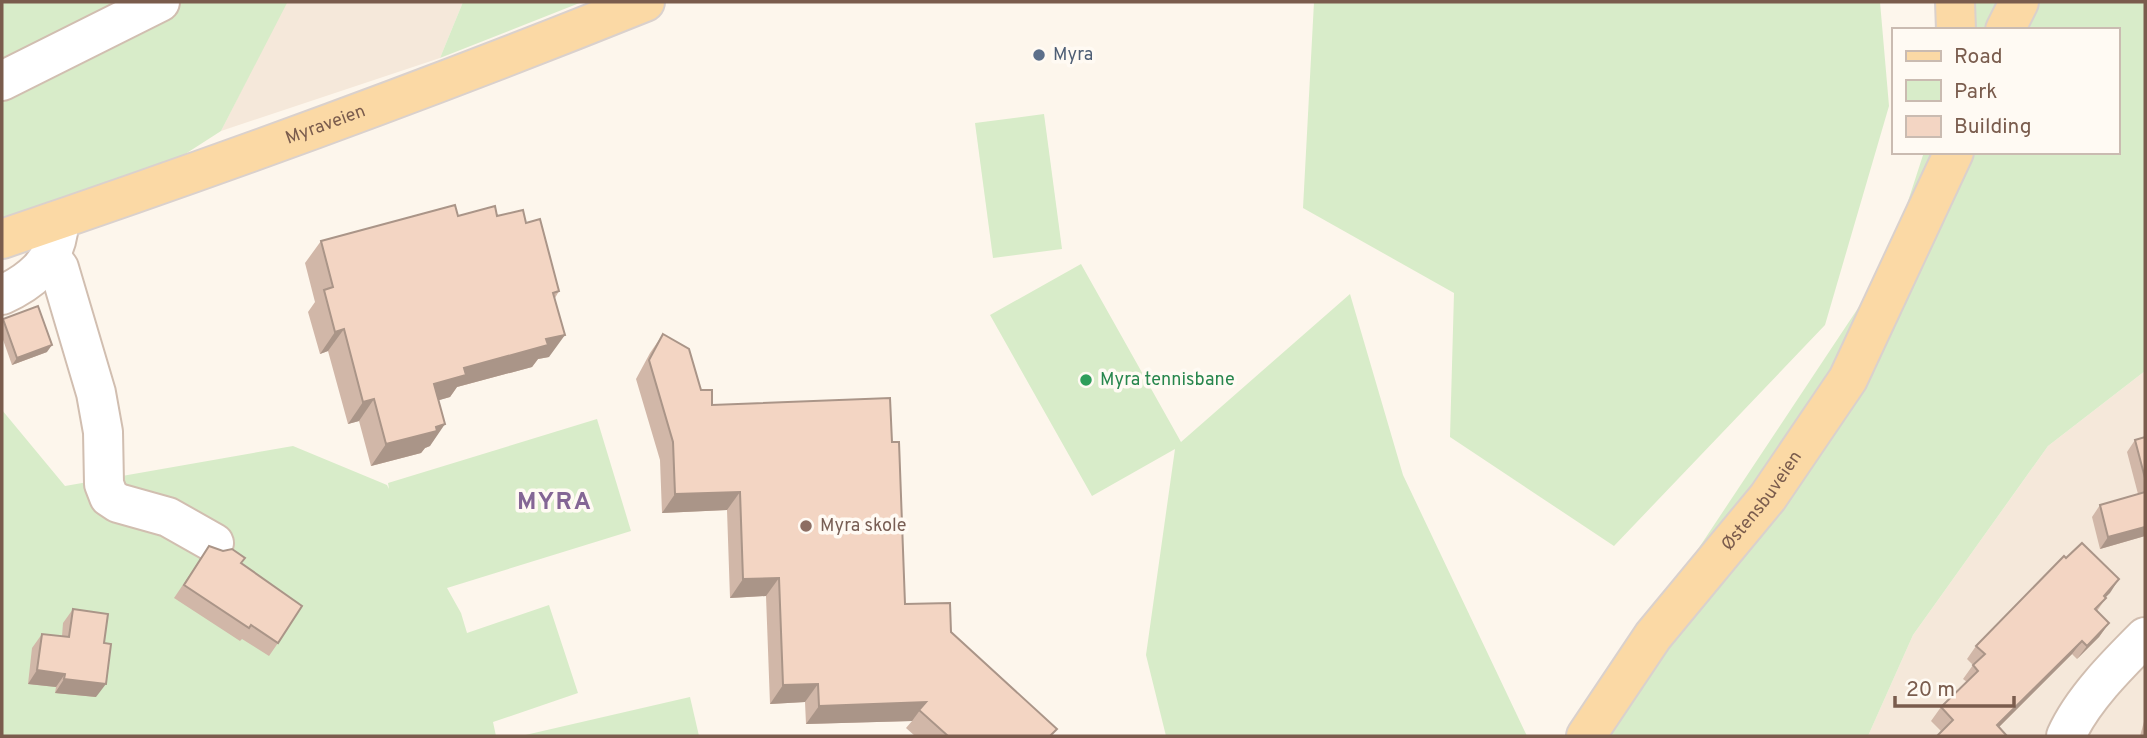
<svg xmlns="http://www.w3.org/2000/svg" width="2147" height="738" viewBox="0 0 2147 738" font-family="Overpass,sans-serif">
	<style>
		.residential { fill: #f5e8da }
		.green { fill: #d8ecc9 }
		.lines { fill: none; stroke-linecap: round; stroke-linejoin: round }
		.minor-casing { stroke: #d1beb0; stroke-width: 42 }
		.major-casing { stroke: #dad1cd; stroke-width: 42 }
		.minor { stroke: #fff; stroke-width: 38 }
		.major { stroke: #fbd9a5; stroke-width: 38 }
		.wall { fill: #d1b7a8 }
		.shaded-wall { fill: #aa9588 }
		.building { fill: #f3d5c3; stroke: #aa9588; stroke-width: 2 }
		.service-dot { fill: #5c6f8a; stroke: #fffaf3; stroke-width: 2.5 }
		.leisure-dot { fill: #2e9e5b; stroke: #fffaf3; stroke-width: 2.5 }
		.education-dot { fill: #8d6e63; stroke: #fffaf3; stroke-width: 2.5 }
		.labels { text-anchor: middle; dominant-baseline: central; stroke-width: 7; stroke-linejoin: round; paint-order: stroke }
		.service-label { font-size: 18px; fill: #4e5e75; stroke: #fffaf3; text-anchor: start }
		.street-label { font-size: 18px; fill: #7a5c4d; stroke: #fffaf3 }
		.leisure-label { font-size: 18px; fill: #27864d; stroke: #fffaf3; text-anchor: start }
		.education-label { font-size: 18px; fill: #785e54; stroke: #fffaf3; text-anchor: start }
		.district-label { font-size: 24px; font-weight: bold; letter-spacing: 2px; fill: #846695; stroke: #fffaf3 }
	</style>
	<rect width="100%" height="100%" fill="#fdf6ec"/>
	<!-- residential -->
	<g class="residential">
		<polygon points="286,2 463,2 440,58 221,131"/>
		<polygon points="2145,371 2145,736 1868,736 1913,635 2048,446"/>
	</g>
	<!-- green -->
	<g class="green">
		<polygon points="2,2 286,2 287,3 221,131 36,250 2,253"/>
		<polygon points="463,2 582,2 440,58"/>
		<polygon points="1314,2 1880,2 1889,106 1825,325 1614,546 1450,437 1454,293 1303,208"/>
		<polygon points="1974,2 2145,2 2145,371 2048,446 1913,635 1868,736 1567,736 1643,632 1888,263 1924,152 2117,152 2117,30 1965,30"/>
		<polygon points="1044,114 1062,249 993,258 975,123"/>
		<polygon points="1081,264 1181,442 1350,294 1403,475 1527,736 1166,736 1146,655 1175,449 1092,496 990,315"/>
		<polygon points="2,410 65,486 293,446 387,485 389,489 388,483 597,419 631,531 447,588 461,613 467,633 549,605 578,693 493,722 496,736 2,736"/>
		<polygon points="690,697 699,736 521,736"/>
	</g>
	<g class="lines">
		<!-- minor casing -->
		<g class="minor-casing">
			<g id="minor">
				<polyline points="2,81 160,2"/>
				<polyline points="51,257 59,268 96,393 103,432 104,484 109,497 118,503 168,517 214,543"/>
				<path d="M2,295C30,282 53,264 58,232"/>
				<path d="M2066,736C2082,700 2117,665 2145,637"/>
			</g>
		</g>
		<!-- major casing -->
		<g class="major-casing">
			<g id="major">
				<polyline points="1955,2 1956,30"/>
				<polyline points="2005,30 2019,2"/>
				<path id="s1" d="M2,239C218,166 434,87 645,2"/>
				<path id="s2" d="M1586,736L1653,636L1768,497L1848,379L1954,152"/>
			</g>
		</g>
		<!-- minor -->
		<use href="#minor" class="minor"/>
		<!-- major -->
		<use href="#major" class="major"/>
	</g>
	<!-- wall -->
	<g class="wall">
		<polygon points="458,216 497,216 526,223 559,291 555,298 549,357 538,359 532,367 457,387 450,397 439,400 430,446 425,448 421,453 371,466 359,421 348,424 328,351 320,354 308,312 315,302 305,263 321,241"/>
		<polygon points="3,319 47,352 12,365 2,337"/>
		<polygon points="663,334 712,405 892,442 905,604 951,632 1052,736 915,736 906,728 912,721 806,724 805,702 770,704 766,596 730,598 727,510 662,513 660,460 636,379 650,353"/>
		<polygon points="2145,437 2145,536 2100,549 2092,517 2100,505 2138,494 2127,452 2135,440"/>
		<polygon points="209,546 241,563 278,643 269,656 242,639 240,641 174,598"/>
		<polygon points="2066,558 2119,579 2105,597 2106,598 2097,611 2109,623 2099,637 2077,659 2072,654 1999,727 1942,732 1931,721 1941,707 1967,682 1963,679 1973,665 1967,659 1976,646"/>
		<polygon points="73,609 96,697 55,693 56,687 28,684 32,648 42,634 62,636 63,623"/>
		<polygon points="2145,718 2145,736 2140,736"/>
	</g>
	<!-- shaded-wall -->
	<g class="shaded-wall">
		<polygon points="344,329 328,351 320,354 335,332"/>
		<polygon points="565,335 549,357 538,359 532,367 457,387 450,397 419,406 434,384 464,368 546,339"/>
		<polygon points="52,345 47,352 12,365 17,358"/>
		<polygon points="374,399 359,421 348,424 363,402"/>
		<polygon points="445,424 430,446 425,448 421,453 371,466 386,444"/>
		<polygon points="740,492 727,510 662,513 675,494"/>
		<polygon points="2145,527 2145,536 2100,549 2108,537"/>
		<polygon points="779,578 766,596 730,598 743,579"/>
		<polygon points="2119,579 2110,593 2094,609 2104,596"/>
		<polygon points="2109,623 2099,637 2077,659 2087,646"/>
		<polygon points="2082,641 2072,654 1990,736 1997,725"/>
		<polygon points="37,670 65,674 56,687 28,684"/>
		<polygon points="64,679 106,684 96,697 55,693"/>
		<polygon points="818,684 805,702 770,704 783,685"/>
		<polygon points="926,702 912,721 806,724 819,706"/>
	</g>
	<!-- building -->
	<g class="building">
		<polygon points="455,205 458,216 495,206 497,216 523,210 526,223 540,219 559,291 553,293 565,335 546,339 548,345 464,368 466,375 434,384 445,424 436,427 437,431 386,444 374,399 363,402 344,329 335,332 324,290 333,287 321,241"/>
		<polygon points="38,306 52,345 17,358 3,319"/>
		<polygon points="663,334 689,349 701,390 712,390 712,405 890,398 892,442 899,442 905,604 950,603 951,632 1057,729 1050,736 948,736 919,710 926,702 819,706 818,684 783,685 779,578 743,579 740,492 675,494 673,442 649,360"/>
		<polygon points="2145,437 2145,478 2135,440"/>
		<polygon points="2145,492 2145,527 2108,537 2100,505"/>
		<polygon points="2082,543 2119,579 2104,596 2106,598 2095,609 2109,623 2087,646 2082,641 1997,725 2007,736 1937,736 1953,720 1941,707 1978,671 1973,665 1985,654 1976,646 2064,556 2066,558"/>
		<polygon points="209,546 223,551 232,549 245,558 241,563 302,606 278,643 251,625 249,628 184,585"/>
		<polygon points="73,609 108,614 104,643 111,644 106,684 64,679 65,674 37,670 42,634 69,637"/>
	</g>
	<!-- markers -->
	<circle class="service-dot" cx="1039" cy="55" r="7"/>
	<circle class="leisure-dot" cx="1086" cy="380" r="7"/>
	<circle class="education-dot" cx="806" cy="526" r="7"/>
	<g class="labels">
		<!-- service labels -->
		<g class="service-label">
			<text x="1053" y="55">Myra</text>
		</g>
		<!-- street labels -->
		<g class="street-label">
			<text stroke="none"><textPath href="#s1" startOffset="343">Myraveien</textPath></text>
			<text stroke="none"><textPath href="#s2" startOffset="294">Østensbuveien</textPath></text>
		</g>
		<!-- leisure labels -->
		<g class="leisure-label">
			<text x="1100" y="380">Myra tennisbane</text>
		</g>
		<!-- education labels -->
		<g class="education-label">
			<text x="820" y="526">Myra skole</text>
		</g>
		<!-- district labels -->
		<g class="district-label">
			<text x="555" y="503">MYRA</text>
		</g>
	</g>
	<!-- border -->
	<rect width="2147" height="738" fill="none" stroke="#7a5c4d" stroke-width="7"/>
	<!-- legend -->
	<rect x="1892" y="28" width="228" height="126" fill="#fffaf3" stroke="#cabbb1" stroke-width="2"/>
	<rect x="1906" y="51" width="35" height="10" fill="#fbd9a5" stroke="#cabbb1" stroke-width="2"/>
	<text x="1954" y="63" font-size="21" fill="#7a5c4d">Road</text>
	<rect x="1906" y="80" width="35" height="21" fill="#d8ecc9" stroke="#cabbb1" stroke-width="2"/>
	<text x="1954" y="98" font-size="21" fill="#7a5c4d">Park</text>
	<rect x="1906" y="116" width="35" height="21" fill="#f3d5c3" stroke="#cabbb1" stroke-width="2"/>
	<text x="1954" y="133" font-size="21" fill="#7a5c4d">Building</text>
	<!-- scale -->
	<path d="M1895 696v10h119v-10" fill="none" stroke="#7a5c4d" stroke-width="3.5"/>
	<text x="1906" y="696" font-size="21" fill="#7a5c4d" stroke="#fffaf3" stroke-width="5" paint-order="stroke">20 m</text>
</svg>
